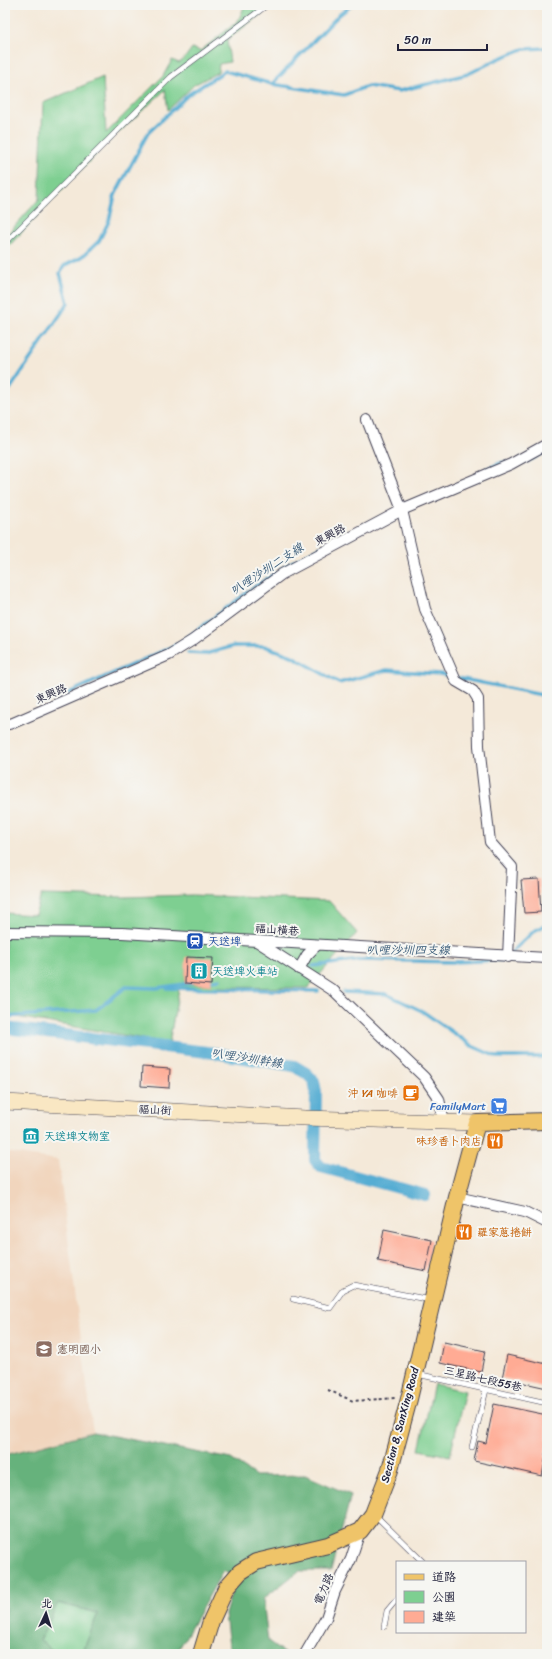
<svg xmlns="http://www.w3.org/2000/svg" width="552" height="1659" viewBox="0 0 552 1659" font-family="Sriracha,'LXGW WenKai TC',sans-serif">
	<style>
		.built { fill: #f1d5bd }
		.green { fill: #7ecf91; stroke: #507866; fill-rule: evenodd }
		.forest { fill: #66b27b; stroke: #446a5b }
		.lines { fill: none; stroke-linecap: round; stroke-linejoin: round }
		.stream { stroke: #57add3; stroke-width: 3.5 }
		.canal { stroke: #57add3; stroke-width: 12 }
		.building { fill: #ffab94 }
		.lane-casing { stroke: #424053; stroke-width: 6 }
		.street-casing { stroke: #424053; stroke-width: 12 }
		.secondary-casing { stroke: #424053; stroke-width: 16 }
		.primary-casing { stroke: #424053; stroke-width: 18 }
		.path { stroke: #424053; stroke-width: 2; stroke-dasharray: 3 3; stroke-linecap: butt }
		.lane { stroke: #fff; stroke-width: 5 }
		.street { stroke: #fff; stroke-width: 10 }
		.secondary { stroke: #f9e7c3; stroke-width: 15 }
		.primary { stroke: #efc469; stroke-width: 16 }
		.labels { text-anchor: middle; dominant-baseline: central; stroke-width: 4; stroke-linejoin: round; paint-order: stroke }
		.street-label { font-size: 11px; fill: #22223b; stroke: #f6f6f2 }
		.transit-label { font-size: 11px; fill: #164399; stroke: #f6f6f2; text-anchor: start }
		.culture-label { font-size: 11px; fill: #0d838f; stroke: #f6f6f2; text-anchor: start }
		.food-label { font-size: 11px; fill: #c56008; stroke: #f6f6f2; text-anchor: end }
		.shop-label { font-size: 11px; fill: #366cbe; stroke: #f6f6f2; text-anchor: end }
		.education-label { font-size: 11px; fill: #785e54; stroke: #f6f6f2; text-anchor: start }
		.water-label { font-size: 12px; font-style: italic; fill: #375a78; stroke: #f6f6f2 }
	</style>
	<rect width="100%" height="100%" fill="#f6f6f2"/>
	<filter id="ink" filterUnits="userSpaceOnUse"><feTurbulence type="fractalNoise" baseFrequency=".025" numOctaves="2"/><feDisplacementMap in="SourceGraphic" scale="8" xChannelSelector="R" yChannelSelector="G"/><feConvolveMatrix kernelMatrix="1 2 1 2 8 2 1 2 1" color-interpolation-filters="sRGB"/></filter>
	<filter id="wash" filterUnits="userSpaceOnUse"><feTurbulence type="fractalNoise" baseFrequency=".012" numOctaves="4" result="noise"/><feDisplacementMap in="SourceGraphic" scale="16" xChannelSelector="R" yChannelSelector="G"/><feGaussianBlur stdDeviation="0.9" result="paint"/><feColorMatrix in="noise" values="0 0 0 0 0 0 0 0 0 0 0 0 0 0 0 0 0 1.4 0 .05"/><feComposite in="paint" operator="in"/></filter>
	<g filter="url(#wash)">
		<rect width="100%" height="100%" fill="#f4e9d9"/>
		<!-- built -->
		<polygon class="built" points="5,1152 58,1160 93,1432 5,1455"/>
		<!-- green -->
		<g class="green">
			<polygon points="245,5 273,5 227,40 230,62 219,64 218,72 194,85 168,110 165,90 105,145 5,250 5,237 39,199 43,103 103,77 106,133 163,76 172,60 179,63 184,59 192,48 200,51 238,21"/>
			<path d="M41,895L124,897L192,895L329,901L357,933L308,988L218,987L179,989L169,1043L5,1015V913L35,915ZM187,957L213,959L211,985L185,983Z"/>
			<polygon points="434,1384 465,1391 450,1456 419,1450"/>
			<polygon points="57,1603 98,1613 82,1654 57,1654 40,1640"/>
		</g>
		<!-- forest -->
		<polygon class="forest" points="93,1432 231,1459 256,1476 305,1475 351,1495 331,1571 299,1571 263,1599 268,1641 286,1654 230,1654 225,1614 236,1578 223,1571 180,1647 177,1654 82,1654 98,1613 58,1603 40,1640 57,1654 5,1654 5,1455"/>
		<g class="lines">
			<!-- stream -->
			<g class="stream">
				<polyline points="272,84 339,15 352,5"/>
				<polyline points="5,393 10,389 68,303 60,273 64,266 82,257 99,241 109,221 115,195 148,133 189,94 225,71 272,84 344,95 368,86 399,91 468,74 498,59 523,49 547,48"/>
				<polyline points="522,461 528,461 547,451"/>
				<polyline points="486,469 500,463 506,462"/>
				<polyline points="281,569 294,561 341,537"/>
				<polyline points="183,641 257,585 276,573"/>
				<polyline points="188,653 205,654 234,646 264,646 292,656 339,683 387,670 440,674 452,676"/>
				<polyline points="458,678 547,696"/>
				<polyline points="55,699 178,644"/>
				<polyline points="510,954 534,931 542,927 547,923"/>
				<polyline points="313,966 362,960 454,962 504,960"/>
				<polyline points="208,981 220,979"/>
				<polyline points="167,988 318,991"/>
				<polyline points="344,992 386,994 422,1011 472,1046 497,1057 547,1057"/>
				<polyline points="5,1017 96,1010 126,987 156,988 192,983"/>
			</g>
			<!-- canal -->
			<polyline class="canal" points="5,1028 215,1053 294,1066 306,1073 314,1081 316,1092 315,1160 321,1167 425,1195"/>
		</g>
		<g id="blocks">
			<!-- building -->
			<g class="building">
				<polygon points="539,879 541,912 524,913 521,880"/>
				<polygon points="186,957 213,958 211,985 185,983"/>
				<polygon points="142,1067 170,1069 169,1088 141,1086"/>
				<polygon points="384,1230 432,1240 426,1271 378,1261"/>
				<polygon points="444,1342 485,1351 481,1372 440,1363"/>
				<polygon points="507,1355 547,1364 547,1388 502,1378"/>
				<polygon points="494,1404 547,1415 547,1444 545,1455 546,1456 542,1476 474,1461 478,1441 486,1443"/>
			</g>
		</g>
	</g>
	<g filter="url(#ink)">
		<use href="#blocks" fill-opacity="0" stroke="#424053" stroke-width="1"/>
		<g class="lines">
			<!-- lane casing -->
			<g class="lane-casing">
				<g id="lane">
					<polyline points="5,243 171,77 267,5"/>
					<polyline points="293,1299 330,1308 343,1290 353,1285 431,1300"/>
					<polyline points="417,1374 547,1403"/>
					<polyline points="472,1447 486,1390"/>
					<polyline points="374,1514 423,1562"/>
					<polyline points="384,1627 387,1611 397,1599"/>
				</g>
			</g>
			<!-- street casing -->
			<g class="street-casing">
				<g id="street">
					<polyline points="367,420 402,510 425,609 456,681 473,691 478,699 479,746 490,842 512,867 508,957"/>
					<polyline points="5,725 13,723 169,655 193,640 282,574 402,510 511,464 547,444"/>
					<polyline points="5,932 122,933 547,958"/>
					<polyline points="258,942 334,991 424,1077 439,1099 444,1122"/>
					<polyline points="299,969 307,955 317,945"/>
					<polyline points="457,1197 525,1212 547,1223"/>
					<polyline points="305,1654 326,1618 335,1591 351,1559 360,1531"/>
				</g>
			</g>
			<!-- secondary casing -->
			<g class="secondary-casing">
				<polyline id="secondary" points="5,1102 305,1118 477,1123"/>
			</g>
			<!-- primary casing -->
			<g class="primary-casing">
				<polyline id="primary" points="201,1654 211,1621 226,1588 240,1572 256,1562 328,1545 360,1531 373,1514 390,1470 409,1399 457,1197 477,1123 547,1121"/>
			</g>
			<!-- path -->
			<polyline class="path" points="328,1390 353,1401 396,1398"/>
			<!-- lane -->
			<use href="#lane" class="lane"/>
			<!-- street -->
			<use href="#street" class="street"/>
			<!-- secondary -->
			<use href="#secondary" class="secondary"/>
			<!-- primary -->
			<use href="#primary" class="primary"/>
		</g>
	</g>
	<!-- icons -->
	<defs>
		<g id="station-square" transform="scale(0.9)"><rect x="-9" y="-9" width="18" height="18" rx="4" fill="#1a4fb4" stroke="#f6f6f2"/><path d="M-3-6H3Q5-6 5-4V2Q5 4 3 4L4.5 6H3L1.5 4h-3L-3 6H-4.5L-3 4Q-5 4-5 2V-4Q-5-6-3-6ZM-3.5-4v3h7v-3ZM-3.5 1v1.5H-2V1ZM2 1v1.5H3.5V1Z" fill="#fff"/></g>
		<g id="building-square" transform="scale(0.9)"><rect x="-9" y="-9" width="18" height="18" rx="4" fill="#0f9aa8" stroke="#f6f6f2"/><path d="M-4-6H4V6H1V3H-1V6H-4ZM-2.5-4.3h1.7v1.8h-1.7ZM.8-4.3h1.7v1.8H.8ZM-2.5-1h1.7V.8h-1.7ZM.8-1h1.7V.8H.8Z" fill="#fff"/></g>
		<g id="cafe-square" transform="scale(0.9)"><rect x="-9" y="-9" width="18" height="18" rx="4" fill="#e8710a" stroke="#f6f6f2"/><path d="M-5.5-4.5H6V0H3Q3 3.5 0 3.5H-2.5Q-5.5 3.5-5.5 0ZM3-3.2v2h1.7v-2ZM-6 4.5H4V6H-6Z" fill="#fff"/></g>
		<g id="supermarket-square" transform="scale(0.9)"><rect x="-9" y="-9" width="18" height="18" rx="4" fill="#3f7fe0" stroke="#f6f6f2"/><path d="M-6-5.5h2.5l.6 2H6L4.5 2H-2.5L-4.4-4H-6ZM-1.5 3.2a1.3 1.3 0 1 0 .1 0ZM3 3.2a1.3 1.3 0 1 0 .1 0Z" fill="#fff"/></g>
		<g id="museum-square" transform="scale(0.9)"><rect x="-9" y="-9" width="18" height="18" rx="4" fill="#0f9aa8" stroke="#f6f6f2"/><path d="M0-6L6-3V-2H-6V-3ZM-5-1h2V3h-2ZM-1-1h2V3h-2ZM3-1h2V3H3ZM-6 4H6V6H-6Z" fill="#fff"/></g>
		<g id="restaurant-square" transform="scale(0.9)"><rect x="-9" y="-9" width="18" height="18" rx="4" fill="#e8710a" stroke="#f6f6f2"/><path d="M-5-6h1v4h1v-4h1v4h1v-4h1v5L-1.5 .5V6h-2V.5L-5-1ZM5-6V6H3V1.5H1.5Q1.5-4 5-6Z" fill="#fff"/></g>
		<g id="school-square" transform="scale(0.9)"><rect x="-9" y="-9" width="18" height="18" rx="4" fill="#8d6e63" stroke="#f6f6f2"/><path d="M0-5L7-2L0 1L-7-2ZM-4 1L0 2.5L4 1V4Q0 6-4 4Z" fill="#fff"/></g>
	</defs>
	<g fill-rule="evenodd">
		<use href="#station-square" x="195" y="941"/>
		<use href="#building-square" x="199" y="971"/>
		<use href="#cafe-square" x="411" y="1093"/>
		<use href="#supermarket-square" x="499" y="1106"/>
		<use href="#museum-square" x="31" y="1136"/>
		<use href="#restaurant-square" x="495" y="1141"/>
		<use href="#restaurant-square" x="464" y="1232"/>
		<use href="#school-square" x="44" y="1349"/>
	</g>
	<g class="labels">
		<!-- street labels -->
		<g class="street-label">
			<text transform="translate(330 535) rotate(-28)">東興路</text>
			<text transform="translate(51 694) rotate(-23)">東興路</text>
			<text transform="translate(277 930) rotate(4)">福山橫巷</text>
			<text transform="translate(155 1110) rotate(3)">福山街</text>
			<text transform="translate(483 1379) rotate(13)">三星路七段55巷</text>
			<text transform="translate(400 1425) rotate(-75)">Section 8, SanXing Road</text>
			<text transform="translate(324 1589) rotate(-68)">電力路</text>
		</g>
		<!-- transit labels -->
		<g class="transit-label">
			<text x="208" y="941">天送埤</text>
		</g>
		<!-- culture labels -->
		<g class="culture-label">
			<text x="212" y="971">天送埤火車站</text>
			<text x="44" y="1136">天送埤文物室</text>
		</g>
		<!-- food labels -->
		<g class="food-label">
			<text x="398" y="1093">沖 YA 咖啡</text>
			<text x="482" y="1141">味珍香卜肉店</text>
			<text x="477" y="1232" text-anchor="start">羅家蔥捲餅</text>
		</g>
		<!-- shop labels -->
		<g class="shop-label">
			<text x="486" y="1106">FamilyMart</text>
		</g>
		<!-- education labels -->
		<g class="education-label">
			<text x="57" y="1349">憲明國小</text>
		</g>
		<!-- water labels -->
		<g class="water-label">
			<text transform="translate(267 569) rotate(-33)">叭哩沙圳二支線</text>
			<text x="408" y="950">叭哩沙圳四支線</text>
			<text transform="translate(247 1058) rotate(9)">叭哩沙圳幹線</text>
		</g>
	</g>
	<!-- margin -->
	<rect width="552" height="1659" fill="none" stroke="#f6f6f2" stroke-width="20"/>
	<!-- legend -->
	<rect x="396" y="1561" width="130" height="72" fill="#f6f6f2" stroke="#a1a1a9"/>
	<rect x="404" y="1574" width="20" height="6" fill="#efc469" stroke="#a1a1a9"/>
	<text x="432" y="1581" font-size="12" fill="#22223b">道路</text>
	<rect x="404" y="1591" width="20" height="12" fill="#7ecf91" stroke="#a1a1a9"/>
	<text x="432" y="1601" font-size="12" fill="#22223b">公園</text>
	<rect x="404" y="1611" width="20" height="12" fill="#ffab94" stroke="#a1a1a9"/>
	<text x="432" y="1621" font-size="12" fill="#22223b">建築</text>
	<!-- north arrow -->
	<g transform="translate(46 1613) rotate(4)" stroke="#f6f6f2" stroke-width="3" paint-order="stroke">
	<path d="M0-3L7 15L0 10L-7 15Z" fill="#22223b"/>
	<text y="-6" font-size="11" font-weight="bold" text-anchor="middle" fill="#22223b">北</text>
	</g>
	<!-- scale -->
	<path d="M398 44v6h89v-6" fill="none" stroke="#22223b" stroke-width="2"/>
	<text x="404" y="44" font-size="12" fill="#22223b" stroke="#f6f6f2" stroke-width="3" paint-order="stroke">50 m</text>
</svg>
